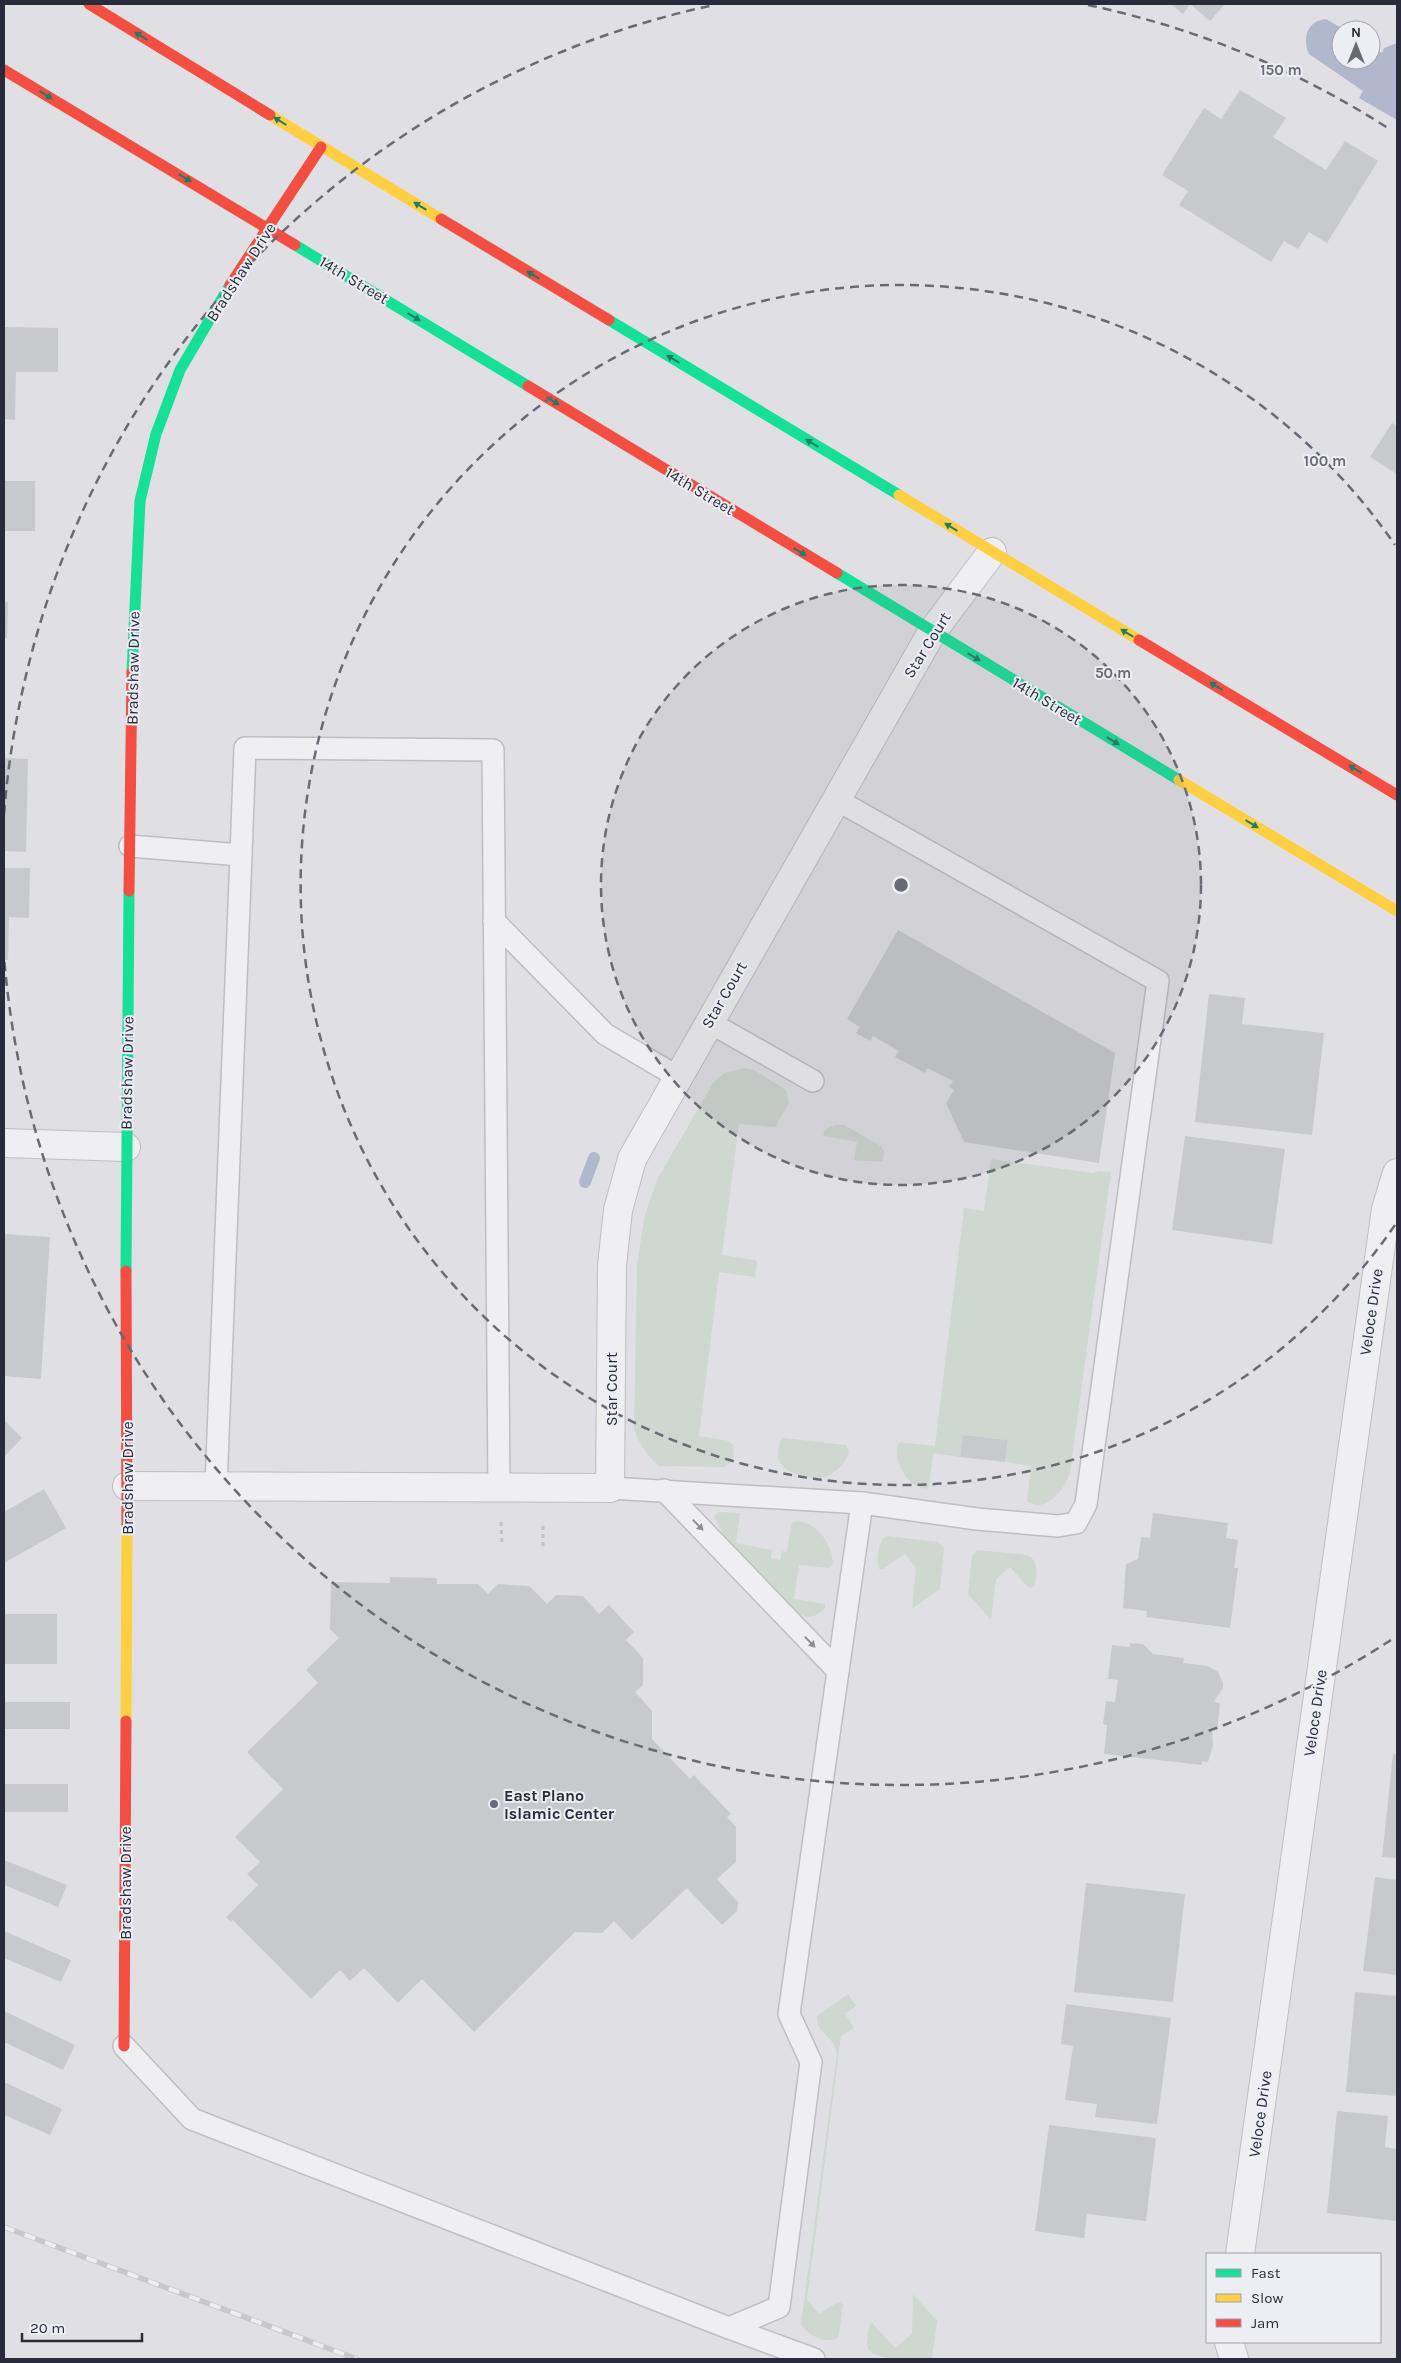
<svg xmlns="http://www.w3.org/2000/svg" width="1401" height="2363" viewBox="0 0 1401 2363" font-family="Karla,sans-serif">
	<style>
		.green { fill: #ced7d0 }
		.water { fill: #b1b7cc }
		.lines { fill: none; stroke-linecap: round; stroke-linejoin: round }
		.stream { stroke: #b1b7cc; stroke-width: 12 }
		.building { fill: #c8c9cc }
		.lane-casing { stroke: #bebec2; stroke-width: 24 }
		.street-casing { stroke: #bebec2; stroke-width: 30 }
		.path { stroke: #c1c1c6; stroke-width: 3; stroke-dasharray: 4 4; stroke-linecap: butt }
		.lane { stroke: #efeff1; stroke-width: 21 }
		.street { stroke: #efeff1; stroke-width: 28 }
		.fast { stroke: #16e098; stroke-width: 11 }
		.slow { stroke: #ffcf43; stroke-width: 11 }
		.jam { stroke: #f24e42; stroke-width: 11 }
		.rail-casing { stroke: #c8c8cb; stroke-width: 5.5 }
		.rail { stroke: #edeef4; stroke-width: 4; stroke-dasharray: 11; stroke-linecap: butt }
		.oneway { fill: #207c65 }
		.oneway2 { fill: #8c8d96 }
		.ring { fill: none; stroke: #696a76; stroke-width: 2.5; stroke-dasharray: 9 6 }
		.poi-dot { fill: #696a76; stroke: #edeef4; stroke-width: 2 }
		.labels { text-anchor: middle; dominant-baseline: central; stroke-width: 4; stroke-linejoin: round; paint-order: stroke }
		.street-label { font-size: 16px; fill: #292b3b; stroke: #edeef4 }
		.poi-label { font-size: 16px; font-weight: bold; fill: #292b3b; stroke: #edeef4; text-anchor: start }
		.centre { fill: #696a76; stroke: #edeef4; stroke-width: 2.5 }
		.ring-label { font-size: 15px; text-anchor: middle; font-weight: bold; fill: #696a76; stroke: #edeef4; stroke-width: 4; stroke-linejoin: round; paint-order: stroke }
	</style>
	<rect width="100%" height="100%" fill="#e0e0e4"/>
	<!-- green -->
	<g class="green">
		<path d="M746,1068L754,1070L786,1090L789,1103L775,1127L739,1124L722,1255L755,1260L757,1262L755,1277L719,1272L699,1436L729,1441L733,1445C735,1455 733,1463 724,1467L659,1466C652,1462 635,1438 634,1429L637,1264L645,1214L658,1178L713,1083L724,1073Z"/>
		<polygon points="835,1125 844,1125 881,1146 884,1152 883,1162 854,1160 857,1142 824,1136 823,1134 826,1129"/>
		<path d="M991,1159L1093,1173L1099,1171L1111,1172L1070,1472C1066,1488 1046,1515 1027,1501L1031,1466L1005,1462L1008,1440L964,1435L960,1457L933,1453L929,1487L926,1489C907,1486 895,1464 897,1446L900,1442L935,1446L964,1208L984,1211Z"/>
		<path d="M784,1438L846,1445L849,1453C845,1463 835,1474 824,1477C811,1480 784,1474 779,1460C777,1454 779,1447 780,1441Z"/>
		<path d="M719,1512L740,1513L736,1543L772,1550L771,1558L780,1560L782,1551L787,1552L791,1524L794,1522C815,1518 833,1545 833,1564L830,1568L799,1565L794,1599L825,1604V1608C818,1616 808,1620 798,1613L724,1535L714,1516Z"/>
		<path d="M888,1536L938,1542L944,1548L940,1589L912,1609L916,1568L905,1554L883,1569H879C875,1561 879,1545 883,1538Z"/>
		<path d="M977,1550L1027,1555C1040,1561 1036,1573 1035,1585L1032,1588L1028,1587L1010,1567L996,1579L991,1620L968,1594L972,1556Z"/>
		<path d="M848,1994L856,2006L845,2014L854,2028L841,2036L807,2300L819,2314L838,2302L843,2304L839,2336C831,2347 806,2335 801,2324L837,2054L834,2044L818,2026L817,2016Z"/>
		<path d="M913,2294L937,2321L932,2359C915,2359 864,2363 867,2342C868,2336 867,2328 872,2323L895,2348L912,2334Z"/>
	</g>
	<!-- water -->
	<path class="water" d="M1326,19L1345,30H1341V60H1371V46L1382,53L1384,48L1397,43V120L1359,98L1363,91L1309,54C1302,38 1307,21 1326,19Z"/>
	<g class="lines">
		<!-- stream -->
		<polyline class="stream" points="585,1182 594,1158"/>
	</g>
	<!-- building -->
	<g class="building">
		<polygon points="1171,4 1225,4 1210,21 1190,4 1183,14"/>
		<polygon points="1240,90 1286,118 1273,137 1326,170 1345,141 1378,161 1327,243 1309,232 1298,249 1284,241 1271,262 1179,205 1188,191 1162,175 1204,108 1221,119"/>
		<polygon points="4,327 58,328 58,372 16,372 15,420 4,419"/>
		<polygon points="1392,423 1397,426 1397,474 1370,457"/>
		<rect x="4" y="481" width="31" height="50"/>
		<polygon points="4,602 8,602 7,638 4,638"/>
		<polygon points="4,758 28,759 26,852 4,851"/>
		<polygon points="4,868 30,868 29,918 9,917 8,960 4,960"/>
		<polygon points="898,930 1115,1053 1099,1163 964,1142 946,1103 954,1090 949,1087 953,1081 927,1068 925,1073 895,1057 899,1051 873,1036 870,1041 856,1033 860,1027 847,1019"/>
		<polygon points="1209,994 1245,998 1242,1024 1324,1033 1312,1135 1195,1122"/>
		<polygon points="1185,1136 1285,1149 1272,1244 1172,1230"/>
		<polygon points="4,1234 50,1237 41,1379 4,1376"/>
		<polygon points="4,1420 22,1438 4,1457"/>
		<polygon points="963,1435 1008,1440 1005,1462 960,1457"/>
		<polygon points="44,1489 66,1528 4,1563 4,1512"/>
		<polygon points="1153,1513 1228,1523 1226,1538 1238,1540 1234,1568 1238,1568 1230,1628 1146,1617 1147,1611 1123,1608 1126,1564 1138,1559 1141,1537 1150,1538"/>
		<polygon points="390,1577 437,1578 437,1584 478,1584 488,1594 498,1584 529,1586 547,1604 556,1595 583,1596 599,1614 609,1605 634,1632 626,1640 643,1658 643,1685 635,1692 652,1711 652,1739 690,1779 694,1775 731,1814 727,1817 736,1827 736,1862 717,1879 738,1902 737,1911 722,1925 687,1888 632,1940 614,1921 602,1933 575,1932 474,2032 422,1979 398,2003 364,1968 350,1981 340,1970 311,1999 233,1920 231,1922 226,1917 258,1885 247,1874 260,1862 235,1837 283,1789 247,1752 318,1683 306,1670 339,1638 330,1629 331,1582 390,1583"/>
		<rect x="4" y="1614" width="53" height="50"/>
		<polygon points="1130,1643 1143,1644 1153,1654 1184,1658 1183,1663 1208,1666 1218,1672 1223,1683 1223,1688 1214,1701 1220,1704 1217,1731 1212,1730 1213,1745 1208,1762 1202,1761 1202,1765 1104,1754 1107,1725 1103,1724 1106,1701 1115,1702 1118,1680 1108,1679 1112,1645 1130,1647"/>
		<rect x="4" y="1702" width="66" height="27"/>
		<polygon points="1393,1754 1397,1755 1397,1858 1382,1857"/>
		<rect x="4" y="1784" width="64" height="28"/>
		<polygon points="4,1860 67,1885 58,1907 4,1885"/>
		<polygon points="1375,1877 1397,1880 1397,1975 1363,1971"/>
		<polygon points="1086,1883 1185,1894 1173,2002 1074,1992"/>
		<polygon points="4,1931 71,1960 61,1982 4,1958"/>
		<polygon points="1355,1992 1397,1996 1397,2096 1346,2092"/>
		<polygon points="1066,2004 1171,2018 1157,2124 1095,2117 1097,2104 1065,2100 1073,2046 1061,2044"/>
		<polygon points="4,2011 75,2045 63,2070 4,2042"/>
		<polygon points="4,2082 62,2109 50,2135 4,2115"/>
		<polygon points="1337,2111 1388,2116 1385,2147 1397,2149 1397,2221 1327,2213"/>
		<polygon points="1049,2125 1156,2138 1146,2221 1087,2214 1084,2238 1035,2231"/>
	</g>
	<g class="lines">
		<!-- lane casing -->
		<g class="lane-casing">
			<g id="lane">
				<polyline points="130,846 241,855 245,748 493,750 499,1488"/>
				<polyline points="494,921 605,1034 678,1077"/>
				<polyline points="709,1022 813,1081"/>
				<polyline points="216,1486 241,855"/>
				<polyline points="610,1488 862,1503 977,1519 1058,1526 1076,1523 1086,1504 1158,981 837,800"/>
				<polyline points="664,1490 838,1671"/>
				<polyline points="124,2046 192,2119 729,2328 779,2307 811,2062 789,2014 862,1503"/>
				<polyline points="729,2328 814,2359"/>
			</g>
		</g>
		<!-- street casing -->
		<g class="street-casing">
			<g id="street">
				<polyline points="4,1143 126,1147"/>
				<polyline points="127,1486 610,1488 612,1265 618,1210 632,1159 932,632 992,552"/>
				<polyline points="1240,2254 1386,1209 1397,1173"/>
				<polyline points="1229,2342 1234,2359"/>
			</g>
		</g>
		<!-- path -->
		<g class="path">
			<polyline points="501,1522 502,1546"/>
			<polyline points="543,1546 543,1522"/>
		</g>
		<!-- lane -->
		<use href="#lane" class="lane"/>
		<!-- street -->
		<use href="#street" class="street"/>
		<!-- fast -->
		<g class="fast">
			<polyline points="295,245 528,386"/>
			<polyline points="609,320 899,495"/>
			<polyline points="837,573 1179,780"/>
			<polyline points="132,672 140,501 156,434 180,370 230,285"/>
			<polyline points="126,1271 129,891"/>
		</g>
		<!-- slow -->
		<g class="slow">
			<polyline points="270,115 441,219"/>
			<polyline points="899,495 1139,640"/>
			<polyline points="1179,780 1397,911"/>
			<polyline points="126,1721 127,1524"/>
		</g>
		<!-- jam -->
		<g class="jam">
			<polyline points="89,4 270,115"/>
			<polyline points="4,70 295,245"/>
			<polyline points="441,219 609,320"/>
			<polyline points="230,285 321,147"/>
			<polyline points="528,386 837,573"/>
			<polyline points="1139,640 1397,795"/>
			<polyline points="129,891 132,672"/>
			<polyline points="126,1271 127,1524"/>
			<polyline points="124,2046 126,1721"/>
		</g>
		<!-- rail casing -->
		<g class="rail-casing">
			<polyline id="rail" points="4,2227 357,2359"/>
		</g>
		<!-- rail -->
		<use href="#rail" class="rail"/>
	</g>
	<!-- one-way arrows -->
	<defs><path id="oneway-solid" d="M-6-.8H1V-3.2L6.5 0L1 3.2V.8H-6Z" transform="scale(1.25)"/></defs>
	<g class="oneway">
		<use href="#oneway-solid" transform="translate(141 36) rotate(-148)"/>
		<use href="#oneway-solid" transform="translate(46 95) rotate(31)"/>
		<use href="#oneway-solid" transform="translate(280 121) rotate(-148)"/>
		<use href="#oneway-solid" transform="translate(185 178) rotate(31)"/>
		<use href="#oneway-solid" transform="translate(420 206) rotate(-149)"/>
		<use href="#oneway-solid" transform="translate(533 275) rotate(-149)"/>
		<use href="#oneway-solid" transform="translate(414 317) rotate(31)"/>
		<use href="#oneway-solid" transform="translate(673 359) rotate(-149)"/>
		<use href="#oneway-solid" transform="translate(553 401) rotate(31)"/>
		<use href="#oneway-solid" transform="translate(812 443) rotate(-149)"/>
		<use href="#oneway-solid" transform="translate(951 527) rotate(-149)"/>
		<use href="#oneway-solid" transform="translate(800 552) rotate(31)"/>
		<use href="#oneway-solid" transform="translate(1127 633) rotate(-149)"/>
		<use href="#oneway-solid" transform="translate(974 657) rotate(31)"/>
		<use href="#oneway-solid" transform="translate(1216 686) rotate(-149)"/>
		<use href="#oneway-solid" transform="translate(1113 741) rotate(31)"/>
		<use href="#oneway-solid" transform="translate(1355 769) rotate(-149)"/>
		<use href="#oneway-solid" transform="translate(1252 824) rotate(31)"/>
	</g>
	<g class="oneway2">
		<use href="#oneway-solid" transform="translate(698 1525) rotate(46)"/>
		<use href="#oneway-solid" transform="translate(810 1642) rotate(46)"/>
	</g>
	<!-- distance rings -->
	<circle cx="901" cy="885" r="300" fill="#696a76" fill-opacity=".12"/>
	<g class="ring">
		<circle cx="901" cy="885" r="300"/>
		<path d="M1395 1225A600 600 0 1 1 1395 545"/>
		<path d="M1391 1640A900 900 0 0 1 4 956M4 814A900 900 0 0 1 714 5M1088 5A900 900 0 0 1 1391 130"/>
	</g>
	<!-- markers -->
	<circle class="poi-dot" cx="494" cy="1804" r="5"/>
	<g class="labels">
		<!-- street labels -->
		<g class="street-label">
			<text transform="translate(241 272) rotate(-57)">Bradshaw Drive</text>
			<text transform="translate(354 280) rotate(31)">14th Street</text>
			<text transform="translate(700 491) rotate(31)">14th Street</text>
			<text transform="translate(927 645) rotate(-58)">Star Court</text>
			<text transform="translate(133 668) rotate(-89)">Bradshaw Drive</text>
			<text transform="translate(1047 701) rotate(31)">14th Street</text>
			<text transform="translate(724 995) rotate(-60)">Star Court</text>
			<text transform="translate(127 1073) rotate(-89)">Bradshaw Drive</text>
			<text transform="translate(1371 1312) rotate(-82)">Veloce Drive</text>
			<text transform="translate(611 1389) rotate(-90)">Star Court</text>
			<text transform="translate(127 1478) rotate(-90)">Bradshaw Drive</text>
			<text transform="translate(1315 1713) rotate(-82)">Veloce Drive</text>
			<text transform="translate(125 1883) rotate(-90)">Bradshaw Drive</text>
			<text transform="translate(1260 2114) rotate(-82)">Veloce Drive</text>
		</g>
		<!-- poi labels -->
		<g class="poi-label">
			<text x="504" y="1795">East Plano<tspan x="504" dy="18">Islamic Center</tspan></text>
		</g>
	</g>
	<circle cx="901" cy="885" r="8" class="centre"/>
	<g class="ring-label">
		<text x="1281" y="75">150 m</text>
		<text x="1325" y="466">100 m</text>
		<text x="1113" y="678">50 m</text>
	</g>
	<!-- border -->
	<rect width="1401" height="2363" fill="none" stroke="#292b3b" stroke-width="10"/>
	<!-- legend -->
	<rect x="1206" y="2253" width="175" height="90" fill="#edeef4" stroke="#9fa0aa"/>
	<rect x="1216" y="2269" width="25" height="8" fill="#16e098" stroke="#9fa0aa"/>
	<text x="1251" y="2278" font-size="15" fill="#292b3b">Fast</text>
	<rect x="1216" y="2294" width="25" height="8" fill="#ffcf43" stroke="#9fa0aa"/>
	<text x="1251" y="2303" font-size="15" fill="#292b3b">Slow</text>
	<rect x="1216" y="2319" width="25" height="8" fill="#f24e42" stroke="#9fa0aa"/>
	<text x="1251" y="2328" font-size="15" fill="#292b3b">Jam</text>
	<!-- north arrow -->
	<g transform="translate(1356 45)"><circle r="24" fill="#edeef4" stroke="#9fa0aa"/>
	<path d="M0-4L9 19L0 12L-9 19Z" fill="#696a76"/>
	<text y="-8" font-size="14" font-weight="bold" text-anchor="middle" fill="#292b3b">N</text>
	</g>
	<!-- scale -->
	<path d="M22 2333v8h120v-8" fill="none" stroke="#292b3b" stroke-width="2.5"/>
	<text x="30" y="2333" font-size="15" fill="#292b3b" stroke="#edeef4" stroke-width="4" paint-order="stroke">20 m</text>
</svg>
